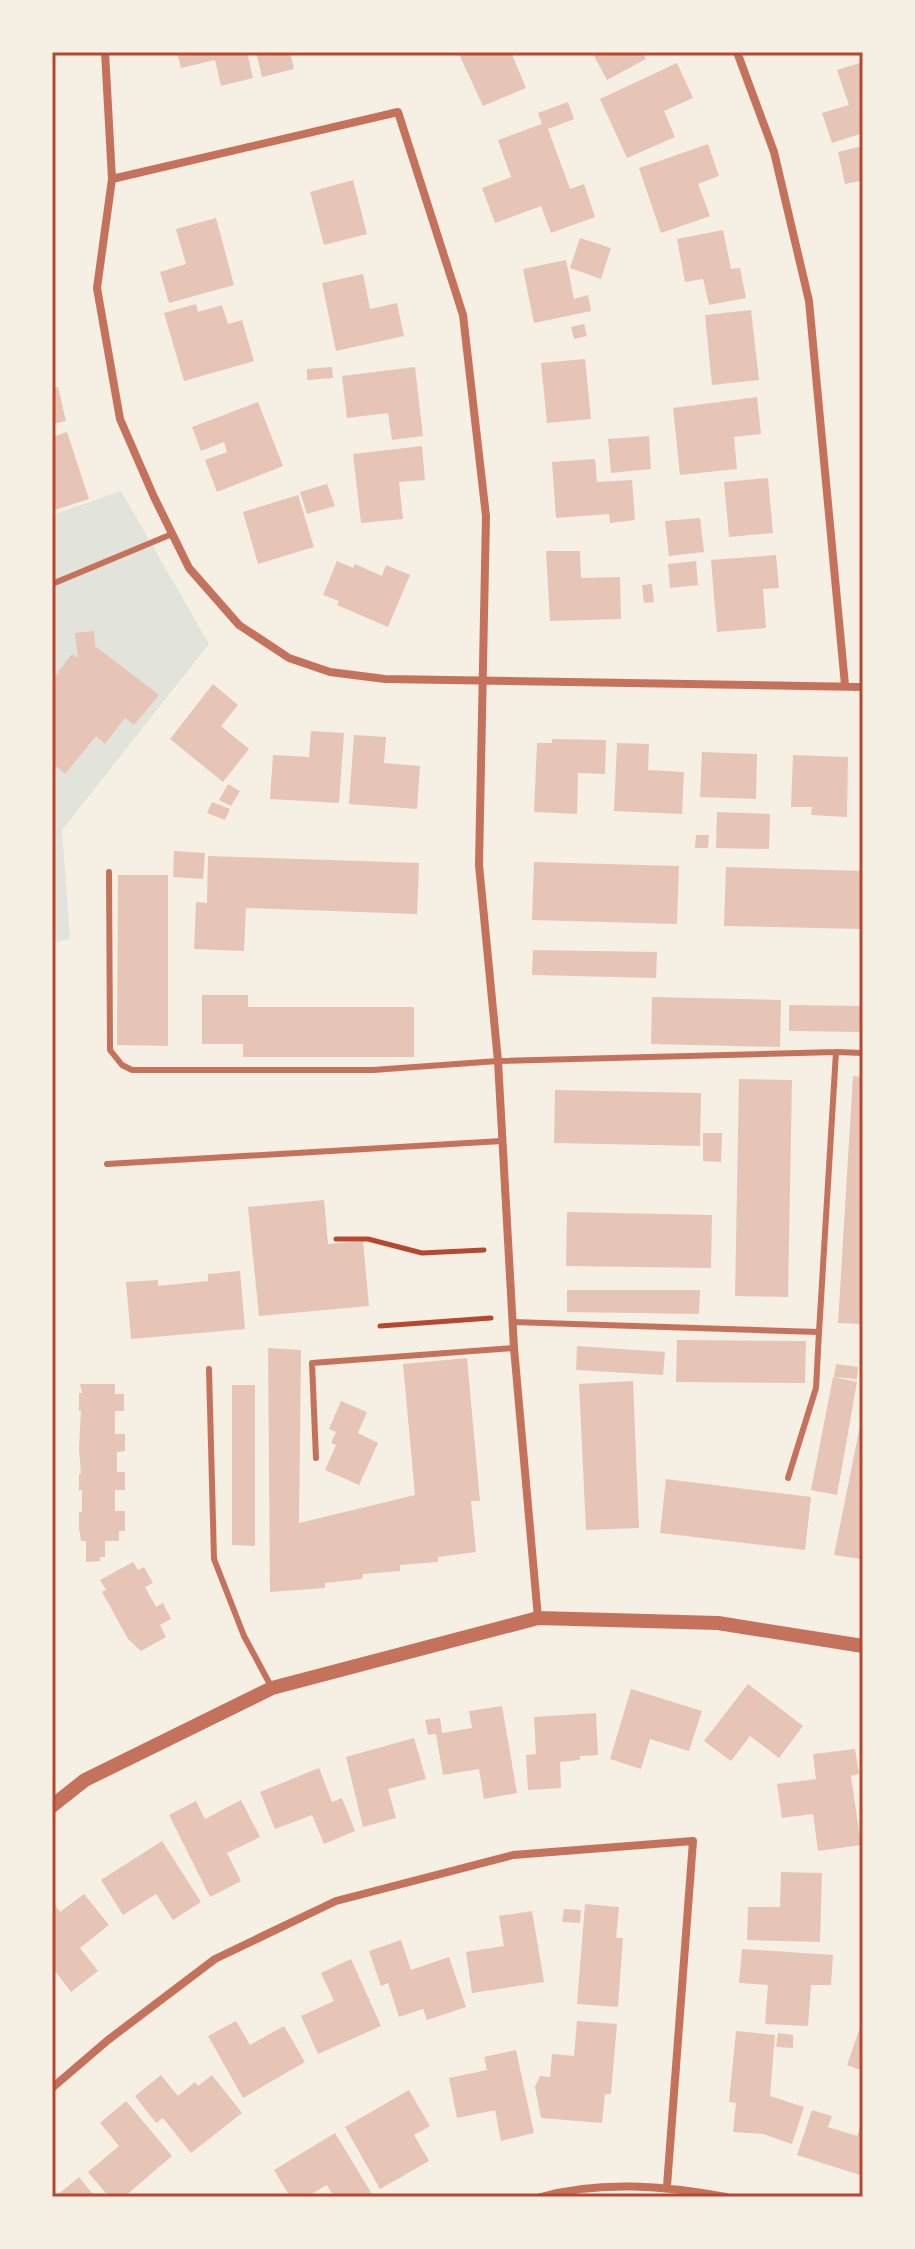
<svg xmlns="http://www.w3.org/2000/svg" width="915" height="2249" viewBox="0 0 915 2249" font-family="Roboto,sans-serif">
	<rect width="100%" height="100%" fill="#f6efe4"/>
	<path fill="#e2e4dc" d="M121 491 209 644 62 830 70 939 52 943V515Z"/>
	<path fill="#e6c5b7" d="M177 52H247L253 78 221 86 215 60 181 68Z
		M256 52H290L294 69 262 77Z
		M458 52H511L526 88 483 106Z
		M592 52H643L646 59 607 80Z
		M863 62V133L832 143 822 113 849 105 837 70Z
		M677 63 693 98 664 111 675 137 627 158 600 99Z
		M568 102 574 119 548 129 570 189 584 184 595 217 551 233 541 206 495 223 482 188 511 177 498 140 542 124 538 113Z
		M708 144 719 176 698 184 710 216 661 233 639 168Z
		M863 146V189H862L860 181 845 184 838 152Z
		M353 180 367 234 324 245 310 192Z
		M216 218 234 285 169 303 160 272 186 264 176 229Z
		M723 230 731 269 740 268 746 298 709 305 703 279 685 282 677 239Z
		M580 238 611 248 601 279 570 268Z
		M566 260 574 299 588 295 591 311 534 323 523 269Z
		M363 274 370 309 397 303 404 336 336 351 322 283Z
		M196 304 198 312 222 305 228 324 242 320 254 361 184 381 164 313Z
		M751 310 759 380 712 385 705 315Z
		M584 324 587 336 574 339 571 327Z
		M585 359 591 419 547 423 541 363Z
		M332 367 333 378 307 380V369Z
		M415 367 423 436 392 440 388 413 347 418 342 376Z
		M58 387 66 421 52 424V388Z
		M757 397 761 434 734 437 737 469 680 475 673 408Z
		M258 402 283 466 217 492 205 460 227 452 224 442 201 451 192 427Z
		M67 432 89 499 52 511V437Z
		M649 436 651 469 611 473 608 439Z
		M422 446 425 480 399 482 403 519 361 523 353 454Z
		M595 459 597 482 632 480 635 520 610 523 609 514 556 518 552 462Z
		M768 478 773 533 729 537 724 482Z
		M327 484 335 506 307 514 300 492Z
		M298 495 314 547 258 564 243 512Z
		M700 518 704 552 669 556 665 521Z
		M546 551H580L581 578 620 577 621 619 550 621Z
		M776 555 779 588 763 589 766 628 717 632 711 560Z
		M337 561 353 568 355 564 382 576 386 565 410 575 388 627 337 605 339 601 323 595Z
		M696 561 698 585 670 588 668 564Z
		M652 584 654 602 644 603 642 585Z
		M94 631 95 646 159 695 134 725 125 718 105 744 96 736 65 774 52 763V680L72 654 78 658 75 633Z
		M213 684 238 705 221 726 249 749 223 782 170 739Z
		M311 731 344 733 339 803 270 799 273 755 309 757Z
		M354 735 386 737 384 763 420 766 417 809 349 804Z
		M552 739 606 740 605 774 578 773 577 814 534 812 537 743H552Z
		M617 743 649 744 648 770 684 772 682 814 614 811Z
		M702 752 757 754 756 799 700 797Z
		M793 755 848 757 847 817 811 815 812 807H791Z
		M228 784 240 791 231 806 219 800Z
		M212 802 230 809 225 820 207 813Z
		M717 812 770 814 769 849 716 848Z
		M696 835H709L708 848H695Z
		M174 851 205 853 203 879 173 877Z
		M208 856 419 863 417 914 246 908 244 951 194 949 196 902 207 903Z
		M534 862 679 866 677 924 532 920Z
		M726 867 863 871V929L724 926Z
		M118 875H168V1046L117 1045Z
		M533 950 657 952 656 978 532 975Z
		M202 995H248V1007H414V1057H243V1044H202Z
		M652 997 781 1000 780 1047 651 1044Z
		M789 1005 863 1006V1032L789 1031Z
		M853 1076 863 1077V1324L838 1323Z
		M739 1079 792 1080 788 1297 735 1296Z
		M555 1090 701 1093 700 1146 554 1143Z
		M703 1133H722L721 1162 703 1161Z
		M324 1200 328 1244 363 1241 369 1306 259 1316 248 1207Z
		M567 1212 712 1215 711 1268 566 1266Z
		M240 1271 245 1329 131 1339 126 1282 158 1280V1286L208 1281V1274Z
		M567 1290H700L699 1314 567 1312Z
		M677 1340 806 1341 805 1383 676 1382Z
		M577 1346 665 1352 663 1375 576 1370Z
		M268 1348 301 1350 299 1523 415 1495 403 1364 467 1358 480 1501H471L476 1552 438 1557V1562L400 1565V1571L363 1574 362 1579 325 1583V1588L270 1592Z
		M836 1364 858 1367 857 1379 834 1377Z
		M833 1377 857 1382 837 1495 811 1490Z
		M633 1381 639 1528 586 1530 579 1384Z
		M80 1384H115V1394H124V1411H115V1434H125V1451L117 1452V1472H125V1490H115V1511H125V1531H119V1541H105V1557H100V1561L86 1562V1541H81L79 1528V1512H82V1490H79V1474H81L79 1449 81 1410 79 1411V1393H82Z
		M232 1385H255V1546L232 1545Z
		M341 1401 367 1412 358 1433 378 1443 359 1485 325 1470 336 1445 331 1443 336 1432 329 1429Z
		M862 1416 863 1551 861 1559 834 1555Z
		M666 1479 811 1497 805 1550 660 1533Z
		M133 1562 138 1570 144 1567 153 1583 145 1587 156 1607 163 1603 171 1619 160 1625 166 1637 141 1651 128 1639 102 1592 106 1590 100 1580Z
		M748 1684 803 1726 779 1758 750 1736 731 1761 704 1741Z
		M631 1689 702 1711 689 1751 650 1739 641 1769 610 1759Z
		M502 1706 517 1793 484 1799 479 1769 443 1775 436 1734 428 1735 425 1720 440 1718 442 1733 472 1728 469 1711Z
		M596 1713 598 1755 580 1756V1760L560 1762 561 1788 528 1790 526 1755 536 1754 534 1717Z
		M414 1738 426 1779 388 1789 396 1818 363 1827 346 1757Z
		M855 1749 859 1774 851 1776 861 1845 818 1851 813 1814 782 1818 777 1784 816 1779 813 1754Z
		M319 1768 332 1802 342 1798 355 1831 324 1844 312 1815 275 1829 260 1792Z
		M241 1800 260 1837 227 1853 241 1881 210 1897 169 1815 196 1801 205 1819Z
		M162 1841 201 1902 173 1920 156 1894 123 1915 101 1880Z
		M781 1872 822 1873 820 1942 747 1940 748 1907H780Z
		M84 1894 109 1925 80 1948 98 1971 71 1992 52 1967V1901L60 1912Z
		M585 1904 619 1907 616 1938H623L618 2007 577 2004Z
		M564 1909 581 1910 580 1923 562 1922Z
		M532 1911 544 1982 472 1993 466 1952 504 1946 499 1916Z
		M401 1940 411 1970 449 1957 466 2007 427 2020 423 2009 399 2017 388 1983 381 1986 369 1951Z
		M742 1949 833 1955 831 1985H811L808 2026 765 2024 768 1985 739 1983Z
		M351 1959 381 2026 318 2054 301 2016 334 2001 321 1973Z
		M863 2019V2071L847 2065Z
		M236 2021 250 2045 284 2026 305 2062 243 2098 208 2036Z
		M577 2021 617 2024 611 2094H605L602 2123 541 2118 535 2087 540 2076 550 2077 552 2054 574 2056Z
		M736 2031 775 2035 770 2096 804 2107 792 2144 763 2134 733 2132 736 2103 729 2102Z
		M778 2033 793 2035V2048L776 2047Z
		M516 2050 534 2133 501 2141 495 2110 457 2118 449 2078 487 2070 484 2057Z
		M161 2075 178 2096 195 2082 198 2086 212 2075 242 2113 191 2153 163 2118 156 2123 135 2096Z
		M409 2090 430 2126 414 2135 429 2161 380 2189 345 2127Z
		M126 2101 172 2156 124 2197H109L88 2172 119 2146 100 2123Z
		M812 2110 832 2116 828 2127 857 2136 863 2118V2176L797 2155Z
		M335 2133 372 2194 366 2197H334L327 2185 306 2197H290L274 2170Z
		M79 2177 95 2197H55Z"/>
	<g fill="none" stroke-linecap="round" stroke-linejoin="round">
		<path stroke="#b5482f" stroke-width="5" d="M336 1239H368L422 1253 484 1250
			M380 1326 491 1318"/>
		<path stroke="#c5725c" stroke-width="6" d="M52 584 172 534
			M109 872 110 1050 122 1065 132 1070H373L498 1061 836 1052 819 1332
			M836 1052 863 1053
			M107 1164 502 1141
			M513 1322 819 1332 816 1388 788 1478
			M209 1369 214 1559 244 1636 272 1688
			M316 1458 312 1363 514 1348"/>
		<path stroke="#c5725c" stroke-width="8" d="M105 52 112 179 97 288 120 419 154 497 189 568 239 625 289 658 330 672 385 679 863 687
			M737 52 774 152 809 301 845 685
			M112 179 398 112 463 315 486 516 479 865 498 1061 514 1348 538 1618
			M52 2088 108 2040 215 1959 336 1901 513 1855 693 1841 667 2186
			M541 2197C601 2180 666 2186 726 2197"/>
		<path stroke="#c5725c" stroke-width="14" d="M52 1806 85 1780 272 1688 538 1618 718 1623 863 1646"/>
	</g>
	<rect width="915" height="2249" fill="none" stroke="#f6efe4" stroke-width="108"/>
	<rect x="54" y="54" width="807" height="2141" fill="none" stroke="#b5482f" stroke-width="3"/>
</svg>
